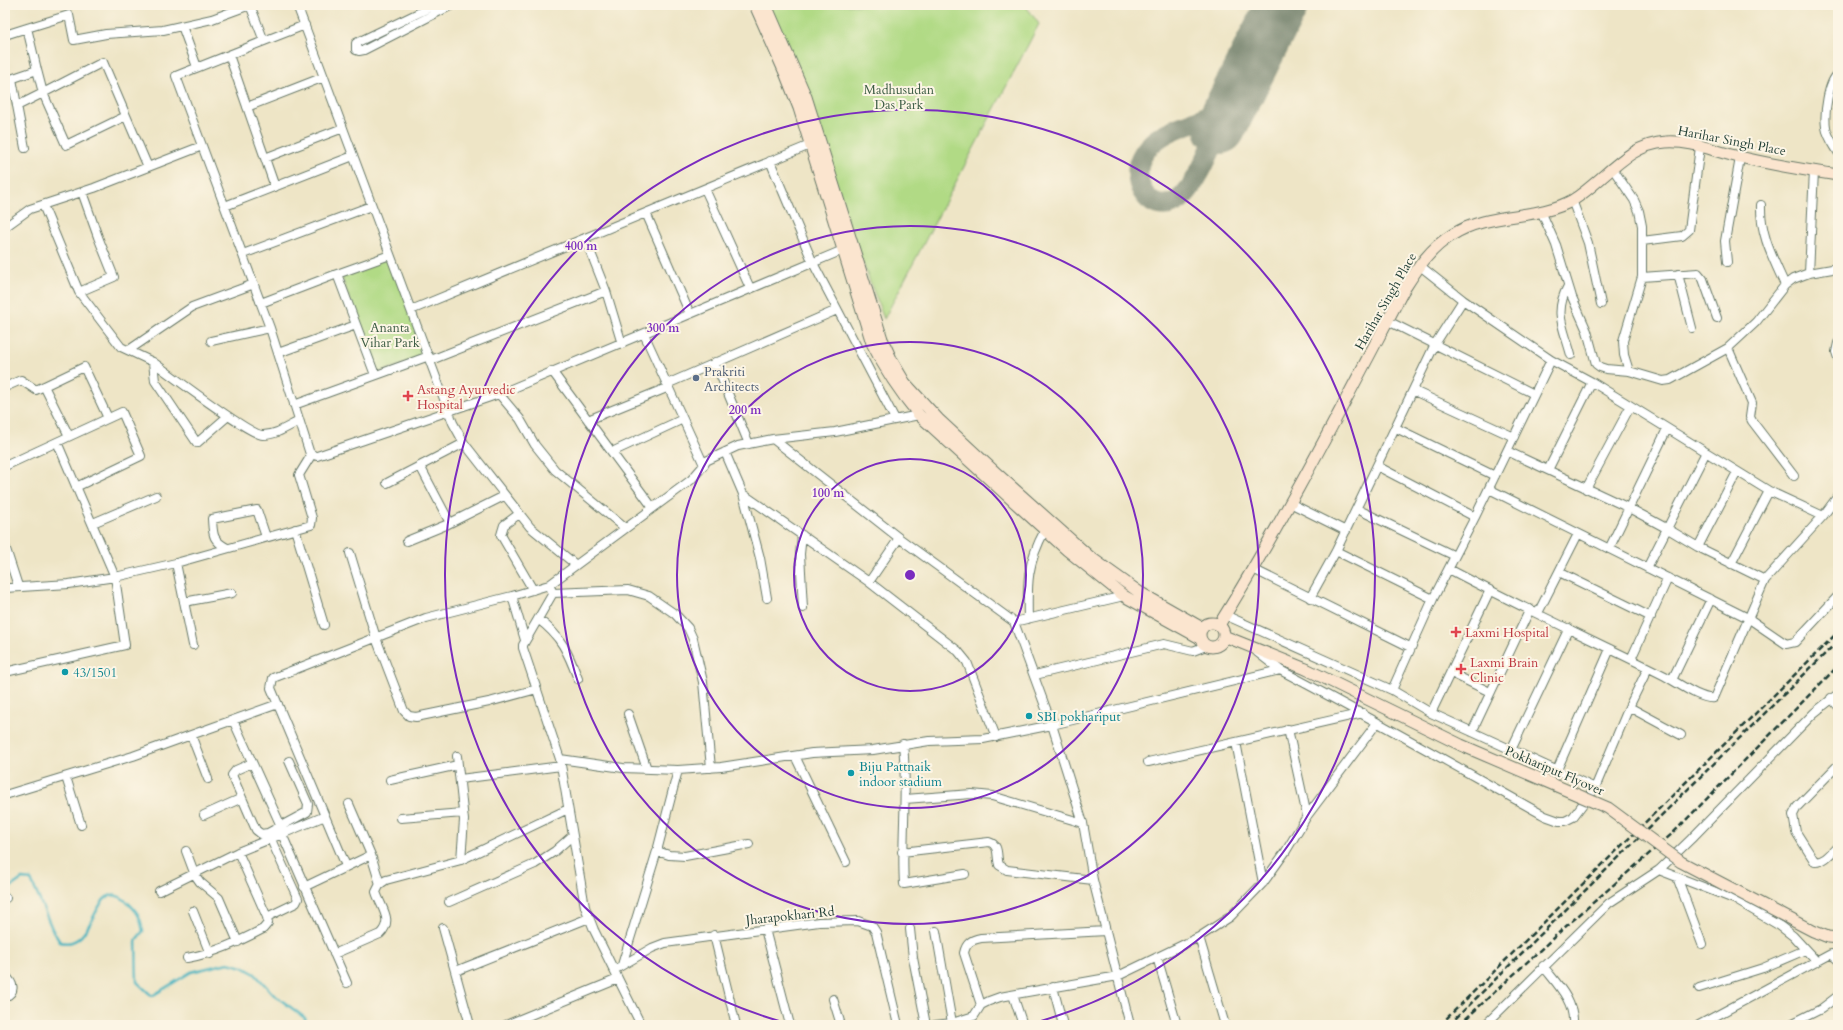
<svg xmlns="http://www.w3.org/2000/svg" width="1843" height="1030" viewBox="0 0 1843 1030" font-family="Cardo,serif">
	<rect width="100%" height="100%" fill="#fcf5e5"/>
	<filter id="ink" filterUnits="userSpaceOnUse"><feTurbulence type="fractalNoise" baseFrequency=".025" numOctaves="2"/><feDisplacementMap in="SourceGraphic" scale="8" xChannelSelector="R" yChannelSelector="G"/><feConvolveMatrix kernelMatrix="1 2 1 2 8 2 1 2 1" color-interpolation-filters="sRGB"/></filter>
	<filter id="wash" filterUnits="userSpaceOnUse"><feTurbulence type="fractalNoise" baseFrequency=".012" numOctaves="4" result="noise"/><feDisplacementMap in="SourceGraphic" scale="16" xChannelSelector="R" yChannelSelector="G"/><feGaussianBlur stdDeviation="0.9" result="paint"/><feColorMatrix in="noise" values="0 0 0 0 0 0 0 0 0 0 0 0 0 0 0 0 0 1.4 0 .05"/><feComposite in="paint" operator="in"/></filter>
	<g filter="url(#wash)">
		<rect width="100%" height="100%" fill="#eee5c6"/>
		<path fill="#b1da85" stroke="#688c5c" d="M766 5H1025L1039 24 884 319Z
			M390 257 428 355 375 374 341 275Z"/>
		<g fill="none" stroke-linecap="round" stroke-linejoin="round">
			<path stroke="#46b4c0" stroke-width="2.5" d="M5 891 22 879 31 880 53 931 60 942C98 952 92 872 127 902 138 912 140 916 143 931L136 940 137 982 152 996 191 972 228 963 243 967 255 974 273 994 305 1018 307 1025"/>
			<path stroke="#86917d" stroke-width="21" d="M1220 128C1211 148 1197 185 1180 199 1152 220 1129 183 1141 158 1157 125 1198 127 1222 107 1234 97 1242 80 1251 67"/>
			<path stroke="#86917d" stroke-width="52" d="M1220 128 1282 5"/>
		</g>
	</g>
	<g filter="url(#ink)">
		<g fill="none" stroke-linecap="round" stroke-linejoin="round">
			<defs>
				<path id="street" d="M297 5 453 423 464 443 530 527 576 565
					M435 5 356 43V50L359 51 364 50 452 5
					M182 26 197 67
					M27 28 69 15 74 40 106 34 163 30 212 19 250 5 264 41 305 25
					M5 35 27 28 37 70 5 81
					M264 41 176 76 270 328 310 454 317 456 499 394 843 250
					M229 55 275 187
					M37 70 43 93 103 62 148 167
					M1838 74C1828 82 1824 114 1826 127 1827 136 1834 145 1838 152
					M12 79 25 148
					M17 106 43 93 66 145 126 116
					M247 107 324 77
					M265 158 343 128
					M770 161 813 263 895 419
					M1613 169 1634 200 1639 211 1642 226V277L1623 341 1624 355 1629 371
					M705 189 750 288
					M1572 200 1588 243 1601 304
					M43 205 79 292 121 347 153 362 155 381 197 443 228 416
					M1761 205C1760 235 1773 258 1785 285
					M225 206 353 156
					M1541 211 1556 245 1572 297 1587 331 1596 364 1600 367 1606 369 1629 371 1663 381 1670 380 1728 348 1756 322 1785 285 1793 279 1809 273 1838 268
					M646 213 690 314
					M5 227 30 209 94 188 202 146
					M585 238 606 291 622 344
					M1642 241 1682 236 1689 230 1700 147
					M243 254 371 206
					M1727 262 1725 241 1740 158
					M1419 265 1463 300 1551 360 1592 382 1769 491 1823 516
					M1809 273 1814 171
					M1678 274 1692 328
					M1642 277 1698 273 1703 279 1717 318
					M1568 286C1553 313 1564 328 1571 355
					M79 292 114 277 98 237 82 192
					M261 303 337 274
					M411 310 810 145
					M1388 321 1534 394
					M644 334 704 465
					M211 341 270 328
					M1838 343 1836 352 1838 358
					M1728 348 1752 403 1750 417 1752 421 1794 476
					M129 350 192 307 254 284
					M278 353 356 325
					M431 360 606 291
					M153 362C168 373 251 436 263 435 276 435 287 427 299 421
					M715 362 749 444
					M552 371 653 508
					M375 375 337 274 390 255
					M667 384 837 310
					M44 386 69 436
					M5 387 21 380 36 390 84 367 108 418
					M1414 391 1514 437
					M499 394 520 419 535 445 555 470 625 528
					M294 405 429 356
					M588 420 669 387
					M1396 428 1495 476
					M773 439 899 538 1014 622 1124 596
					M1507 451 1629 508 1668 529 1698 547 1765 580
					M612 452 683 419
					M725 452 743 494 760 558 767 598
					M5 466 122 412 141 456 76 487
					M420 466 450 523
					M1377 466 1475 517
					M1548 470 1592 382
					M387 483 464 443
					M1489 489 1748 618 1786 644 1795 642 1838 596
					M1586 489 1630 407
					M743 494 869 582 958 651 967 662 996 737
					M1290 503 1346 531
					M1357 509 1455 556
					M519 514 504 525 501 535 533 590
					M93 523 156 496
					M295 529 324 625
					M802 535 800 554 803 608
					M407 541 446 525 504 496
					M5 546 18 586
					M1698 547 1737 472
					M227 548C212 540 213 534 212 519L257 510 266 537
					M1609 549 1667 429
					M1336 551 1433 599
					M350 553 376 638 404 711 409 716 416 717 489 702 537 689
					M176 563 193 645
					M1731 564 1769 491
					M1647 568 1706 452
					M1253 569 1410 647
					M1449 569C1520 607 1593 640 1665 676 1678 683 1701 700 1714 698L1765 580 1823 516 1838 496
					M1559 572 1651 617
					M869 582 899 538
					M5 588 69 584 115 577 176 563 311 525 312 518 299 475 312 454
					M553 593 628 590 649 596 675 614 688 628 693 639 703 682 711 768
					M512 596 525 640
					M1310 598 1336 551 1435 344 1463 300
					M184 602 232 593
					M1538 613 1578 534
					M1225 615 1392 690 1431 713 1595 788
					M538 619C561 636 568 652 578 679
					M1028 619C1027 583 1027 563 1045 530
					M1014 622 1052 725 1280 670 1257 652
					M1631 659 1668 578
					M1280 670C1370 717 1457 767 1545 816L1559 821H1565L1573 817 1595 788 1629 707 1648 668
					M5 672 125 645 115 577 57 442
					M1451 673 1490 692
					M1035 675 1164 644 1193 651 1206 646
					M1672 680 1711 599
					M1392 690 1433 599 1475 517 1551 360
					M1831 698 1838 706
					M1629 707 1681 735
					M1431 713 1490 590
					M628 714 647 769
					M233 720 281 826
					M1288 729 1307 816
					M1472 732 1530 609
					M1236 742 1263 883
					M903 744C908 791 901 838 904 884L965 874
					M1511 750 1569 628
					M457 756 464 820 461 860
					M795 756 846 862
					M560 759 623 768 678 770 721 767 812 753 873 750 929 741 983 739 1052 725 1083 823 1093 880 1130 1025
					M1148 762 1363 713
					M252 763 236 770 232 775 256 830 261 834 268 833 307 812 308 804 289 761
					M1838 765 1797 807 1793 815 1796 832 1815 862C1825 862 1831 853 1838 846
					M1557 770 1610 649
					M66 777 81 825
					M208 779 191 735 278 704
					M460 779 561 766
					M390 780 458 765
					M5 795 133 756 191 735
					M905 799 972 794 992 796 1083 823
					M349 804 371 855 380 884
					M204 815 242 798
					M325 816 282 834 347 983
					M401 818 463 813
					M186 851 195 875 200 882 219 898 238 942
					M657 851 669 855 685 856 749 844
					M902 852 989 842C1000 845 996 856 999 865L1007 870 1093 880
					M346 866 271 688 273 678 426 618 512 596 549 585
					M1659 870 1734 899 1780 926 1793 936 1817 962
					M1677 877 1702 944
					M304 887 371 855
					M159 891 238 852 282 834
					M5 898H6
					M449 902 535 864 555 851 572 836
					M193 911 210 954
					M267 917 296 903 298 899 268 833
					M443 928 470 1025
					M765 929 790 1025
					M910 929 913 958 926 1025
					M936 931 952 1023
					M714 935 736 1025
					M1199 937 1225 1025
					M334 954 380 934C394 920 381 908 376 892L380 884 386 880 461 860 568 809
					M1157 957 1177 1025
					M187 958C215 953 238 942 263 929L268 923 267 917 238 852
					M622 965 657 851 678 770
					M1543 966C1557 984 1575 1001 1573 1025
					M614 970 652 948 665 943 819 922 858 921 872 926 876 932 898 1025
					M456 971 589 918
					M5 975C13 983 17 991 5 997
					M1053 987 1063 1025
					M1699 988 1763 968 1805 950
					M1013 995 1023 1025
					M833 999 841 1025
					M981 1005 964 953C966 943 971 940 981 938L1106 931
					M506 1025 618 979
					M641 1025 594 930 585 907 560 759 523 648V645L553 593 549 585 691 480 704 465 706 461 738 446 773 439 835 432 919 415
					M935 1025 952 1023 974 1016 981 1005 989 1001 1000 997 1118 976 1199 937 1230 917 1263 883 1286 851 1307 816 1377 723
					M1485 1025 1609 903 1659 870 1691 839 1814 713 1838 694
					M1699 1025 1831 954 1838 960
					M1789 1025 1821 1009 1838 996"/>
				<path id="secondary" d="M755 5 786 75 799 108 872 343C885 370 900 392 919 415L1067 550 1124 596 1200 638
					M766 5 806 97 882 339 892 361 905 383 938 419 995 472 1090 557 1139 592 1202 628
					M1200 635a12 12 0 1 1 24 0a12 12 0 1 1-24 0Z
					M1219 625C1286 517 1344 403 1403 291 1417 269 1429 249 1452 235 1489 211 1536 221 1573 200 1604 181 1627 144 1666 142 1691 140 1716 152 1740 157 1772 165 1805 170 1838 175
					M1224 636 1306 669"/>
			</defs>
			<use href="#street" stroke="#677867" stroke-width="10"/>
			<use href="#secondary" stroke="#677867" stroke-width="13"/>
			<use href="#street" stroke="#fff" stroke-width="8"/>
			<use href="#secondary" stroke="#fbe5cf" stroke-width="11"/>
			<path stroke="#1f3d34" stroke-width="2.5" stroke-dasharray="6 3" stroke-linecap="butt" d="M1440 1025 1838 632
				M1449 1025 1838 641
				M1459 1025 1564 928 1673 833 1838 666"/>
			<defs>
				<path id="secondary-bridge" d="M1306 669 1461 745 1608 808 1681 862 1813 931 1828 937 1838 938"/>
			</defs>
			<use href="#secondary-bridge" stroke="#677867" stroke-width="13" stroke-linecap="butt"/>
			<use href="#secondary-bridge" stroke="#fbe5cf" stroke-width="11"/>
		</g>
	</g>
	<g fill="none" stroke="#7b2cbf" stroke-width="2">
		<circle cx="910" cy="575" r="116"/>
		<circle cx="910" cy="575" r="233"/>
		<circle cx="910" cy="575" r="349"/>
		<path d="M790 1024A465 465 0 1 1 1030 1024"/>
	</g>
	<circle fill="#5c6f8a" stroke="#fcf5e5" stroke-width="1.5" cx="696" cy="378" r="4"/>
	<g fill="#e0444e" stroke="#fcf5e5" stroke-width="1.5">
		<path d="M406 390h4v4h4v4h-4v4h-4v-4h-4v-4h4z"/>
		<path d="M1454 626h4v4h4v4h-4v4h-4v-4h-4v-4h4z"/>
		<path d="M1459 663h4v4h4v4h-4v4h-4v-4h-4v-4h4z"/>
	</g>
	<g fill="#0f9aa8" stroke="#fcf5e5" stroke-width="1.5">
		<circle cx="65" cy="672" r="4"/>
		<circle cx="1029" cy="716" r="4"/>
		<circle cx="851" cy="773" r="4"/>
	</g>
	<g text-anchor="middle" stroke-width="4" stroke-linejoin="round" paint-order="stroke">
		<g font-size="13" fill="#3c5c44" stroke="#fcf5e5">
			<text x="899" y="94">Madhusudan<tspan x="899" dy="15">Das Park</tspan></text>
			<text x="390" y="332">Ananta<tspan x="390" dy="15">Vihar Park</tspan></text>
		</g>
		<g font-size="13" fill="#1f3d34" stroke="#fcf5e5">
			<text transform="translate(1732 140) rotate(11)" y="5">Harihar Singh Place</text>
			<text transform="translate(1385 301) rotate(-60)" y="5">Harihar Singh Place</text>
			<text transform="translate(1555 770) rotate(23)" y="5">Pokhariput Flyover</text>
			<text transform="translate(790 915) rotate(-6)" y="5">Jharapokhari Rd</text>
		</g>
		<g font-size="13" fill="#4e5e75" stroke="#fcf5e5" text-anchor="start">
			<text x="704" y="376">Prakriti<tspan x="704" dy="15">Architects</tspan></text>
		</g>
		<g font-size="13" fill="#be3a42" stroke="#fcf5e5" text-anchor="start">
			<text x="417" y="394">Astang Ayurvedic<tspan x="417" dy="15">Hospital</tspan></text>
			<text x="1465" y="637">Laxmi Hospital</text>
			<text x="1470" y="667">Laxmi Brain<tspan x="1470" dy="15">Clinic</tspan></text>
		</g>
		<g font-size="13" fill="#0d838f" stroke="#fcf5e5" text-anchor="start">
			<text x="73" y="677">43/1501</text>
			<text x="1037" y="721">SBI pokhariput</text>
			<text x="859" y="771">Biju Pattnaik<tspan x="859" dy="15">indoor stadium</tspan></text>
		</g>
	</g>
	<circle cx="910" cy="575" r="6" fill="#7b2cbf" stroke="#fcf5e5" stroke-width="2"/>
	<g font-size="12" text-anchor="middle" font-weight="bold" fill="#7b2cbf" stroke="#fcf5e5" stroke-width="4" stroke-linejoin="round" paint-order="stroke">
		<text x="581" y="250">400 m</text>
		<text x="663" y="332">300 m</text>
		<text x="745" y="414">200 m</text>
		<text x="828" y="497">100 m</text>
	</g>
	<rect width="1843" height="1030" fill="none" stroke="#fcf5e5" stroke-width="20"/>
</svg>
